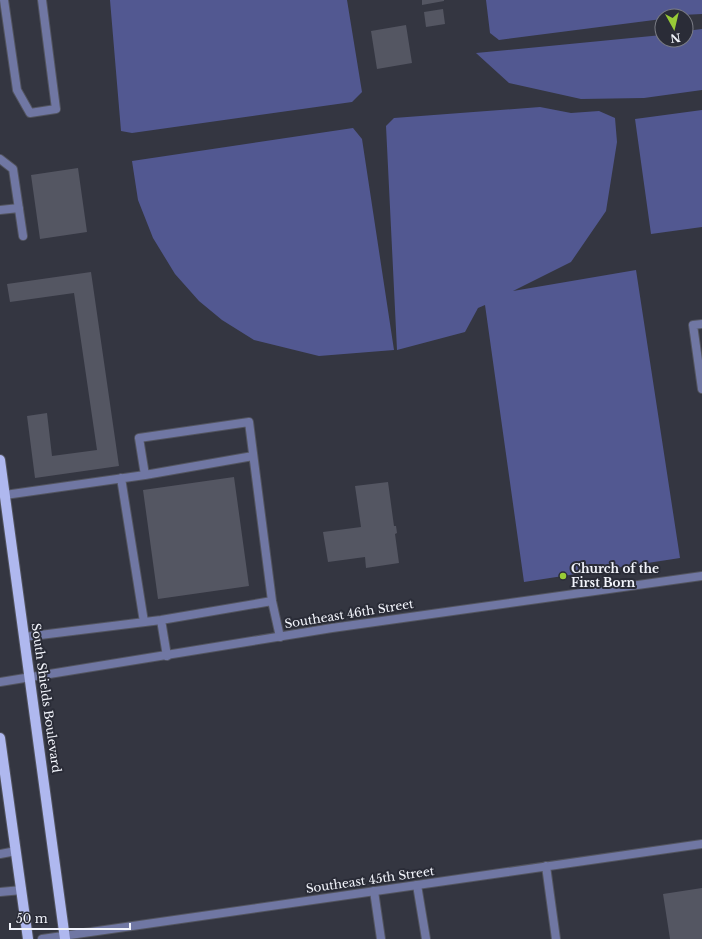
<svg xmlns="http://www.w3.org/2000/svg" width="702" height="939" viewBox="0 0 702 939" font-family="'Libre Baskerville',serif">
	<rect width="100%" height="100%" fill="#343641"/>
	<path fill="#525891" d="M110 0H347L362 92 352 102 132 133 121 131Z
		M486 0H702V14L662 16V19L499 40 490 33Z
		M702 29V90L644 98 581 99 509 83 476 53 662 35V40H686V31Z
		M540 107 571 113 599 111 615 118 617 142 606 211 571 262 513 291 636 270 680 558 524 582 485 305 478 308 465 332 397 350 386 126 394 118Z
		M702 110V227L651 234 635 119Z
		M353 128 362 139 394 350 319 356 254 340 222 320 199 301 175 274 153 238 138 200 132 161Z"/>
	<path fill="#545662" d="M422 0H444V1L422 5Z
		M443 9 445 24 426 27 424 12Z
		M406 25 412 63 377 69 371 31Z
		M78 168 87 232 40 239 31 175Z
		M91 272 119 466 35 478 27 416 47 413 52 456 97 450 74 293 10 302 7 284Z
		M234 477 249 586 158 599 143 490Z
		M388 482 394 526H396L397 533 395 534 399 563 366 568 365 557 328 562 323 532 361 527 355 486Z
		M702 888V939H670L663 894Z"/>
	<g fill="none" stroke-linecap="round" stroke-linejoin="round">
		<defs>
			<path id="service" d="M4 0 17 90 30 113 56 109 42 0
				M0 159 13 169 23 236
				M0 210 19 208
				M702 324 693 325 702 389
				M145 475 253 456
				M121 478 144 622
				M5 495 145 475 139 438 249 422 272 601 280 637
				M161 620 167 656
				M24 637 161 620 272 601
				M0 854 16 851
				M417 885 426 939
				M374 891 381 939
				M0 892 22 890"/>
			<path id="minor" d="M0 682 332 628 702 576
				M546 866 556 939
				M42 939 702 844"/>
			<path id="primary" d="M0 460 65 939
				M0 738 28 939"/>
		</defs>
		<use href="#service" stroke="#52545f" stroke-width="10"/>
		<use href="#minor" stroke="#52545f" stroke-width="10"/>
		<use href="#primary" stroke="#52545f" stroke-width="12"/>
		<use href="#service" stroke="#7077a3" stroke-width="8"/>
		<use href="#minor" stroke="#7077a3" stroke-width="8"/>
		<use href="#primary" stroke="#afb8ef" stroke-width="10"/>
	</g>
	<circle fill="#98cb37" stroke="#2a2c37" stroke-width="1.5" cx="563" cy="576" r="4"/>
	<g text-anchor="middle" stroke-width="4" stroke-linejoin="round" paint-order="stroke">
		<g font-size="12" font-weight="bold" fill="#f2f4fb" stroke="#2a2c37" text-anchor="start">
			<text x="571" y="573">Church of the<tspan x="571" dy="14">First Born</tspan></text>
		</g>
		<g font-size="12" fill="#f2f4fb" stroke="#2a2c37">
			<text transform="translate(349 614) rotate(-9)" y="4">Southeast 46th Street</text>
			<text transform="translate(46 698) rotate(82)" y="4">South Shields Boulevard</text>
			<text transform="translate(370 880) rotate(-8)" y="4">Southeast 45th Street</text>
		</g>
	</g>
	<g transform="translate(674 28) rotate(172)"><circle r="19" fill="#2a2c37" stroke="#7a7c85"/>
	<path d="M0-3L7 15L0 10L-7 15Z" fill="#98cb37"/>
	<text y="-6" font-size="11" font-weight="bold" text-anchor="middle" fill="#f2f4fb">N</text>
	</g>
	<path d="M10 923v6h120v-6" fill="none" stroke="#f2f4fb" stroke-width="2"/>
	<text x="16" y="923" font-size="12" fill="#f2f4fb" stroke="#2a2c37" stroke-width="3" paint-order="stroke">50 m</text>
</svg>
